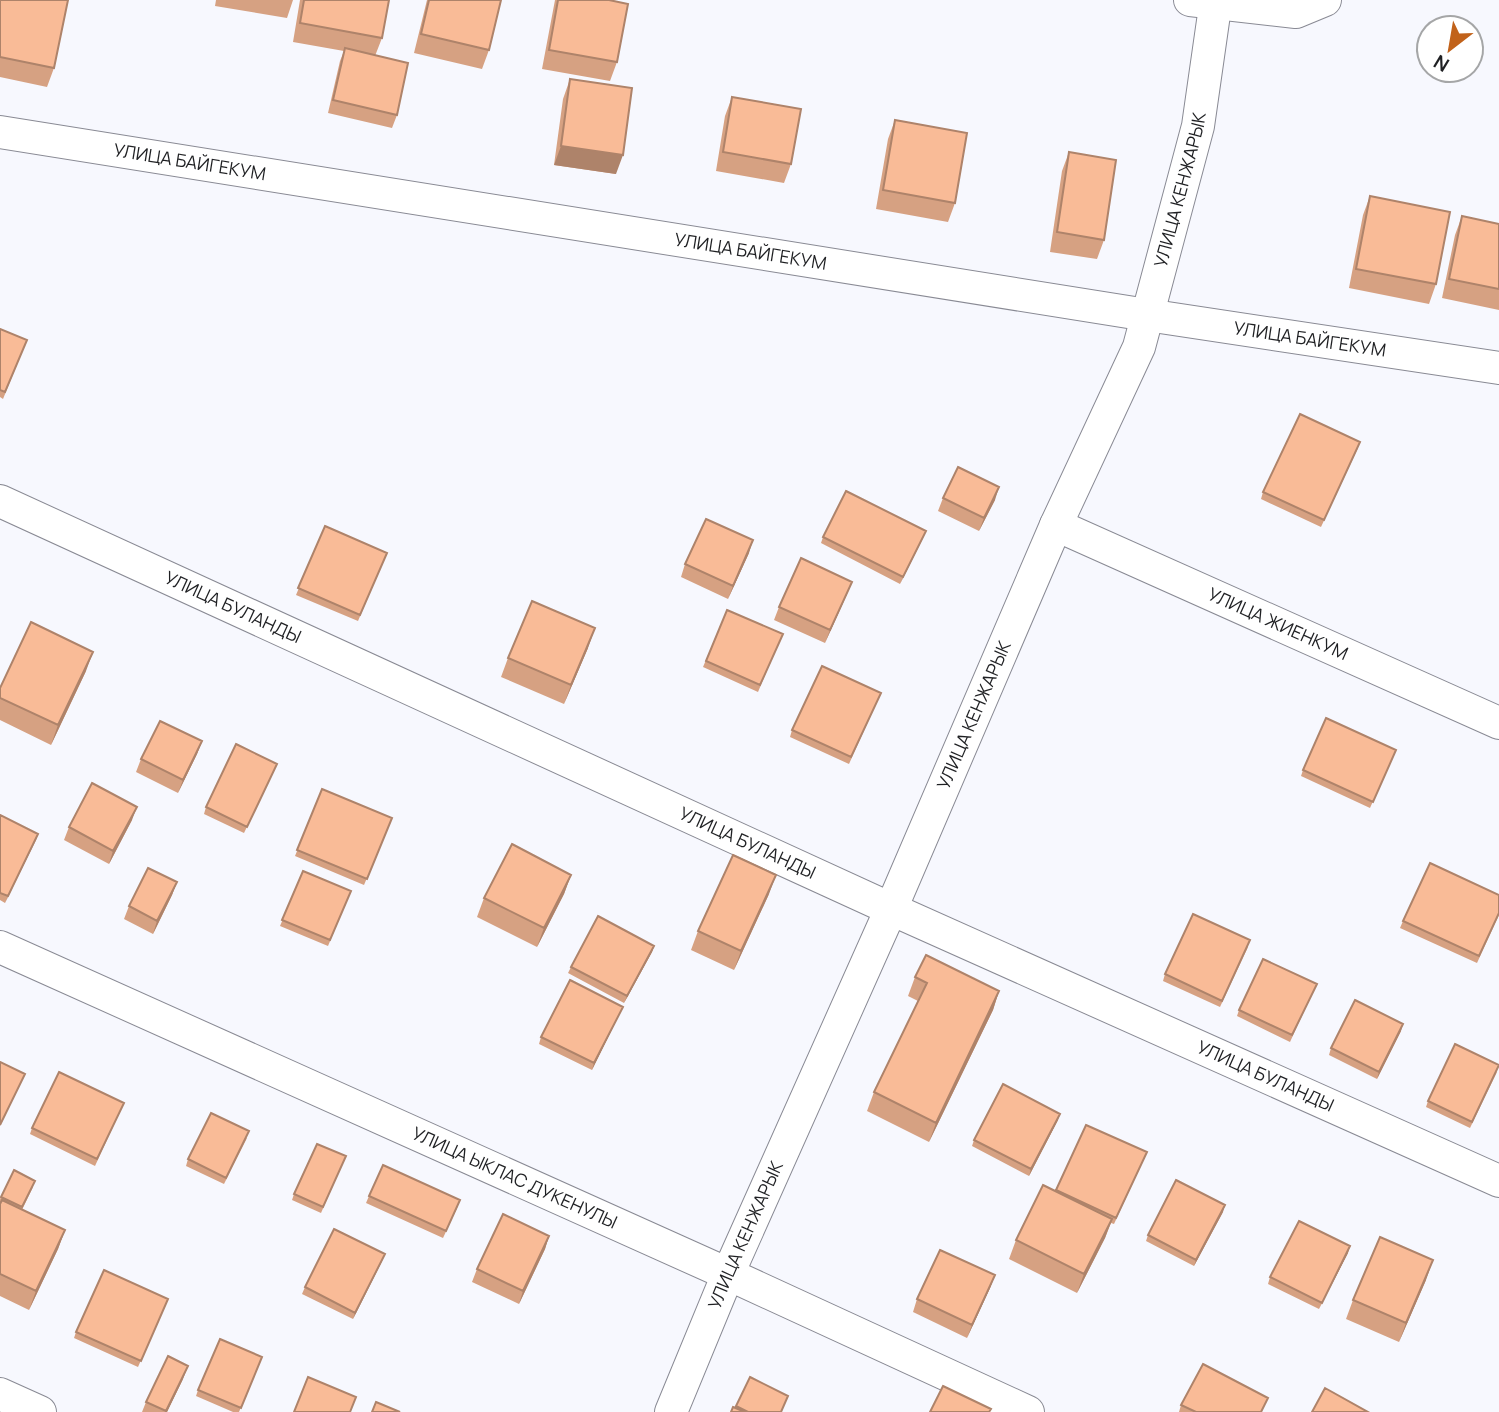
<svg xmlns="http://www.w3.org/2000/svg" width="1499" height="1412" viewBox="0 0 1499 1412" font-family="Manrope,sans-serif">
	<rect width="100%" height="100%" fill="#f7f8fe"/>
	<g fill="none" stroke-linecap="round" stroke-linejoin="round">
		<defs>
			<g id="minor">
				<path d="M1190 0 1296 12 1325 0"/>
				<path id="s1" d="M0 132 1147 315 1499 368"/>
				<path id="s2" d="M0 501 891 909 1499 1181"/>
				<path id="s3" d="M1056 525 1499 723"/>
				<path id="s4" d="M0 947 728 1274 1028 1412"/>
				<path d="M0 1394 40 1412"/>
				<path id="s5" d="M671 1412 728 1274 891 909 1056 525 1139 347 1198 126 1216 0"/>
			</g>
		</defs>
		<use href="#minor" stroke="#898a94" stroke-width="34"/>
		<use href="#minor" stroke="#fff" stroke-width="32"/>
	</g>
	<path fill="#d6a182" d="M0 0 54 68 47 87 0 77Z
		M216 0H293L287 18 215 6Z
		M300 0H389L382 38 375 56 397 115 392 128 328 113 340 61 344 51 293 42Z
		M427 0H501L489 50 482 69 414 53Z
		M555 0H609L617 62 610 81 542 69Z
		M570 79 616 174 554 165 563 99Z
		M732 97 791 164 784 183 716 171 725 116Z
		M895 120 955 203 948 222 876 209 888 139Z
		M1069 152 1104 240 1097 259 1050 252 1062 171Z
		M1370 196 1436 284 1429 304 1349 288 1363 215Z
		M1462 216 1499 224V310L1442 298 1455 235Z
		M0 329 27 340 3 399 0 397Z
		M1358 448 1321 527 1261 499 1263 492Z
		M943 498 995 500 979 531 938 511Z
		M325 526 387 553 358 621 296 595Z
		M926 531 900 584 821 543 823 537Z
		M749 553 728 599 681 577 685 564Z
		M847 594 825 643 774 620 779 607Z
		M727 610 780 640 758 692 703 667Z
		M588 648 564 704 501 677 508 658Z
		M86 671 51 745 0 720V688Z
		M881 693 849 764 790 737 792 730Z
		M202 741 197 754 178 793 136 772 141 759Z
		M1396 750 1370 808 1301 776 1303 770Z
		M277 764 244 833 204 814 206 807Z
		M322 789 392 818 364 885 295 856Z
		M0 815 38 834 5 903 0 900Z
		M132 820 109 864 64 840 69 827Z
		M303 871 351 891 328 946 280 926Z
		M571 875 564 894 537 947 477 917 484 898Z
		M177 882 172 895 153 934 124 919 129 906Z
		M769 894 734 970 691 950 698 931Z
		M1499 915 1477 963 1400 928 1403 921Z
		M654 946 652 952 624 1003 568 973 571 967Z
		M1248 947 1220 1007 1163 981 1165 974Z
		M915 977 999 991 993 1010 929 1142 867 1111 874 1092 918 1001 908 996Z
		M1314 990 1290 1042 1237 1016 1239 1010Z
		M620 1013 592 1070 539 1044 541 1037Z
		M1401 1031 1377 1079 1329 1055 1331 1048Z
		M1497 1072 1470 1128 1426 1107 1428 1101Z
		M124 1103 95 1166 30 1134 32 1128Z
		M1058 1120 1029 1176 972 1146 974 1140Z
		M1086 1125 1144 1159 1114 1224 1111 1223 1105 1238 1077 1293 1009 1259 1016 1240 1055 1191Z
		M247 1138 224 1184 186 1166 188 1159Z
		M343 1163 321 1213 292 1200 294 1194Z
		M14 1170 33 1187 22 1210 65 1230 58 1249 29 1310 0 1296V1199Z
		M369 1196 458 1206 443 1238 366 1203Z
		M1223 1212 1194 1266 1146 1241 1148 1235Z
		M549 1236 545 1249 519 1304 472 1282 477 1269Z
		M1348 1253 1319 1309 1268 1284 1270 1277Z
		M382 1261 353 1319 302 1294 305 1287Z
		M995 1275 990 1288 967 1338 913 1312 917 1299Z
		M1426 1280 1399 1342 1346 1319 1353 1300Z
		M168 1299 138 1367 74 1338 76 1332Z
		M262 1357 239 1412H233L196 1396 198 1390Z
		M183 1379 167 1412H142L146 1402Z
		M1181 1405 1263 1412H1179Z"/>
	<path fill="#ae836a" d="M561 146 623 155 616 174 554 165Z
		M999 487 995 500 979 531 984 518Z
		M926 531 923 538 900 584 903 577Z
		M753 540 749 553 728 599 733 586Z
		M852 582 847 594 825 643 830 630Z
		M595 628 588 648 564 704 571 685Z
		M93 652 86 671 51 745 58 725Z
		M202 741 197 754 178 793 183 780Z
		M137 807 132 820 109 864 113 851Z
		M38 834 36 840 5 903 8 896Z
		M571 875 564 894 537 947 544 928Z
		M776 875 769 894 734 970 741 951Z
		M177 882 172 895 153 934 157 921Z
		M654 946 652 952 624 1003 627 996Z
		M999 991 993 1010 929 1142 936 1123Z
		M623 1007 620 1013 592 1070 594 1063Z
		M1403 1024 1401 1031 1377 1079 1379 1072Z
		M1060 1114 1058 1120 1029 1176 1031 1169Z
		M1225 1205 1223 1212 1194 1266 1196 1260Z
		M1112 1219 1105 1238 1077 1293 1084 1274Z
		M65 1230 58 1249 29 1310 36 1291Z
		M549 1236 545 1249 519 1304 523 1291Z
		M1350 1246 1348 1253 1319 1309 1322 1303Z
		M385 1254 382 1261 353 1319 355 1313Z
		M1433 1260 1426 1280 1399 1342 1406 1323Z
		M995 1275 990 1288 967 1338 972 1325Z
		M188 1366 183 1379 167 1412H165Z"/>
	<path fill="#f9bb97" stroke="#ae836a" stroke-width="2" d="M0 0H68L54 68 0 57Z
		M304 0H389L382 38 300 23Z
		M429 0H501L489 50 421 34Z
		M558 0H609L628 4 617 62 549 50Z
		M345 48 408 63 397 115 333 100Z
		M570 79 632 88 623 155 561 146Z
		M732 97 801 109 791 164 723 152Z
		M895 120 967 133 955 203 883 190Z
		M1069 152 1116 160 1104 240 1057 232Z
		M1370 196 1450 212 1436 284 1356 269Z
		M1462 216 1499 224V289L1449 279Z
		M0 329 27 340 5 392 0 390Z
		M1300 414 1360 442 1324 520 1263 492Z
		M958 467 999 487 984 518 943 498Z
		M846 491 926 531 903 577 823 537Z
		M706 519 753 540 733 586 685 564Z
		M325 526 387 553 360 615 298 588Z
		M801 558 852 582 830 630 779 607Z
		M532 601 595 628 571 685 508 658Z
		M727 610 783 634 760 685 706 661Z
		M31 622 93 652 58 725 0 698V688Z
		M822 666 881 693 851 757 792 730Z
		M1326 718 1396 750 1373 802 1303 770Z
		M160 721 202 741 183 780 141 759Z
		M236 744 277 764 247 827 206 807Z
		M92 783 137 807 113 851 69 827Z
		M322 789 392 818 367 879 297 850Z
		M0 815 38 834 8 896 0 893Z
		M512 844 571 875 544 928 484 898Z
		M733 855 776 875 741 951 698 931Z
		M1430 863 1499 895V913L1479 956 1403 921Z
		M148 868 177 882 157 921 129 906Z
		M303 871 351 891 330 940 282 920Z
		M1193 914 1250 940 1222 1001 1165 974Z
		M598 916 654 946 627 996 571 967Z
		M926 955 999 991 936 1123 874 1092 927 983 915 977Z
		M1263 959 1317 984 1292 1035 1239 1010Z
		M570 980 623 1007 594 1063 541 1037Z
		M1355 1000 1403 1024 1379 1072 1331 1048Z
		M1455 1044 1499 1065 1472 1122 1428 1101Z
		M0 1062 25 1074 0 1125Z
		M59 1072 124 1103 97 1159 32 1128Z
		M1003 1084 1060 1114 1031 1169 974 1140Z
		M211 1113 249 1131 226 1178 188 1159Z
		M1086 1125 1147 1152 1116 1218 1056 1190Z
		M317 1144 346 1156 323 1207 294 1194Z
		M383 1165 460 1200 446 1231 369 1196Z
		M14 1170 35 1181 22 1207 1 1197Z
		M1176 1180 1225 1205 1196 1260 1148 1235Z
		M1043 1185 1112 1219 1084 1274 1016 1240Z
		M2 1200 65 1230 36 1291 0 1274V1204Z
		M503 1214 549 1236 523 1291 477 1269Z
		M1299 1221 1350 1246 1322 1303 1270 1277Z
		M334 1229 385 1254 355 1313 305 1287Z
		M1380 1237 1433 1260 1406 1323 1353 1300Z
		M940 1250 995 1275 972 1325 917 1299Z
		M104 1270 168 1299 141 1361 76 1332Z
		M220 1339 262 1357 241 1408 198 1390Z
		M168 1356 188 1366 166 1411 146 1402Z
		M1203 1364 1268 1398 1261 1412H1196L1181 1405Z
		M308 1377 356 1397 350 1412H294Z
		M750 1377 788 1396 781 1412H748L736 1406Z
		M943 1386 991 1409 989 1412H930Z
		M1325 1388 1368 1412H1312Z
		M376 1402 400 1412H372Z
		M733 1407 745 1412H731Z"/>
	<g text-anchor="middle" stroke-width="5" stroke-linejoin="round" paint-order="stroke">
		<g font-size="18" fill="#1f2023" stroke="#fff">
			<text dy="6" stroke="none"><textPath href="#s1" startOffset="192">УЛИЦА БАЙГЕКУМ</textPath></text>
			<text dy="6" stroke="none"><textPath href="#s5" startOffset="1326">УЛИЦА КЕНЖАРЫК</textPath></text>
			<text dy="6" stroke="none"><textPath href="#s1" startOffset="760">УЛИЦА БАЙГЕКУМ</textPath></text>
			<text dy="6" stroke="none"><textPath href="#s1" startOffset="1326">УЛИЦА БАЙГЕКУМ</textPath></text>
			<text dy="6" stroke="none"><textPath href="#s2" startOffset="256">УЛИЦА БУЛАНДЫ</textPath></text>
			<text dy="6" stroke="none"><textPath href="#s3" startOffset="243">УЛИЦА ЖИЕНКУМ</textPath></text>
			<text dy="6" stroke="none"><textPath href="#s5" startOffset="760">УЛИЦА КЕНЖАРЫК</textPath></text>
			<text dy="6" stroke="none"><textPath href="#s2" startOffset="822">УЛИЦА БУЛАНДЫ</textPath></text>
			<text dy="6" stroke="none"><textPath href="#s2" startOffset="1390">УЛИЦА БУЛАНДЫ</textPath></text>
			<text dy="6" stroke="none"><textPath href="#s4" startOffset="564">УЛИЦА ЫКЛАС ДУКЕНУЛЫ</textPath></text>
			<text dy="6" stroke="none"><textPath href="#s5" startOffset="192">УЛИЦА КЕНЖАРЫК</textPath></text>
		</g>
	</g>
	<g transform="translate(1450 49) rotate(211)"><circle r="33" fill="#ffffff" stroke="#a5a6a7" stroke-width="2"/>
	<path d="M0-5L12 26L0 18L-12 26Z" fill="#c1621a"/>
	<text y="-10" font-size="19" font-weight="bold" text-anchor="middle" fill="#1f2023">N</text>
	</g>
</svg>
